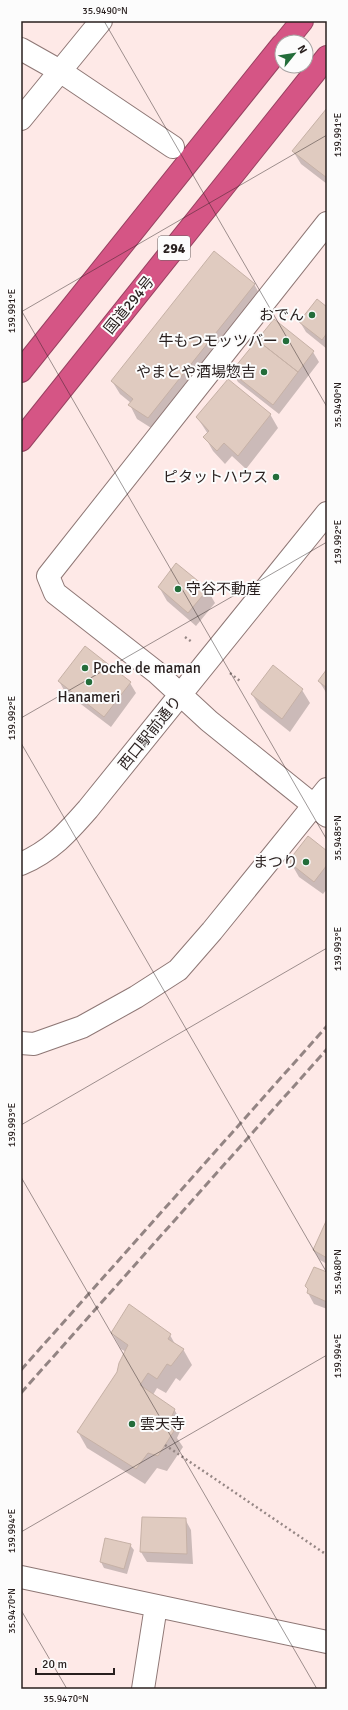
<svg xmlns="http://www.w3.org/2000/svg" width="348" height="1710" viewBox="0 0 348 1710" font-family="Signika,'Noto Sans JP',sans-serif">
	<rect width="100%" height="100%" fill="#fee9e7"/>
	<path fill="#0003" d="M327 109V184L301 164 293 151Z
		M254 284 262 298 156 431 137 419 130 405 131 403 120 394 112 381Z
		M327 309V349L306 332 300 322Z
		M274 320 313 352 319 362 279 414 238 382 232 372Z
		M270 414 278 428 246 469 232 456 225 464 213 451 205 437 208 434 197 417Z
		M159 587 207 589 215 603 196 626 167 601Z
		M327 671V694L319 681Z
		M59 681 130 683 136 693 111 727 65 692Z
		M302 690 310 703 290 732 260 708 252 694Z
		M327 853V889L323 894 299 877 291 863Z
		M327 1220V1264L320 1260 314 1250Z
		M327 1273V1309L314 1304 308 1293V1290L306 1286Z
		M112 1333 170 1335 175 1344 183 1349 192 1365 180 1381 176 1378 166 1393 157 1388 153 1395 174 1409 183 1425 177 1438 183 1447 167 1471 157 1468 145 1484 87 1448 78 1432 118 1373 126 1352 121 1349Z
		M185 1519 191 1530 193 1564 147 1562 141 1552Z
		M106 1539 130 1545 134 1550 127 1574 104 1568 101 1562Z"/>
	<path fill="#e0cbc0" stroke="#c6b1a6" d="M327 108V178L292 151Z
		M214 251 255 284 148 418 128 405 133 399 111 381Z
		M317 299 327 307V333L322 340 299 322Z
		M274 319 314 351 298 372 257 340Z
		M257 340 298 372 273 405 231 372Z
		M228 379 271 414 238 456 224 443 217 451 203 437 209 431 196 417Z
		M176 563 208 589 188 613 158 587Z
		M85 646 131 682 104 717 58 681Z
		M273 665 303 689 282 719 251 694Z
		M327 669V688L318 681Z
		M308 836 327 851V865L314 882 290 863V859Z
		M327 1219V1258L313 1250Z
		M314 1267 327 1272V1302L307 1293 308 1289 305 1286Z
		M129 1304 171 1334 168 1339 184 1349 171 1366 167 1364 157 1379 148 1373 140 1385 175 1409 168 1425 174 1431 158 1456 148 1453 136 1469 77 1432 117 1372 119 1363 128 1345 111 1333Z
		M142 1517 186 1518 187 1554 140 1552Z
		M105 1538 131 1544 124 1569 100 1562Z"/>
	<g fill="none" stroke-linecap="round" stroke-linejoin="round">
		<defs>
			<path id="minor" d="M21 49 60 71 173 147
				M21 119 101 21
				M327 223 48 576 55 593 156 672 209 721 327 816
				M21 864C51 851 67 833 88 809L327 513
				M21 1043 34 1044 82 1027 136 997 178 970 212 931 327 789
				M21 1577 327 1642
				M143 1689 156 1606"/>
			<path id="highway" d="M285 42 302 21
				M21 371 282 45
				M21 440 327 57"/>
		</defs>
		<use href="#minor" stroke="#8e7775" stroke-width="24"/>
		<use href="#highway" stroke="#984261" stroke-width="24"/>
		<path stroke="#968785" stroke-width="2.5" stroke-dasharray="2 3" stroke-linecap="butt" d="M185 637 192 642
			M230 673 240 681
			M165 1445 327 1555"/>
		<use href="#minor" stroke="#fff" stroke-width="22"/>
		<use href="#highway" stroke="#d55585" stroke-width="22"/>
		<path stroke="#938483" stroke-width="3" stroke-dasharray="8 4" stroke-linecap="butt" d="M21 1370 327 1026
			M21 1393 327 1049"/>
	</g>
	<path fill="none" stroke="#281f1e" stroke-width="1" stroke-opacity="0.45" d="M104 21 327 407M21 310 327 840M21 312 327 135M21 718 327 542M21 743 327 1273M21 1125 327 948M21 1177 317 1689M21 1532 327 1355M21 1610 67 1689"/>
	<g fill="#236d3a" stroke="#fcfcfc" stroke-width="1.5">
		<circle cx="312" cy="315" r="4"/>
		<circle cx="286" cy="341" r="4"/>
		<circle cx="264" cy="372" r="4"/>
		<circle cx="276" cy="477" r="4"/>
		<circle cx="178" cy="589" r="4"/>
		<circle cx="85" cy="668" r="4"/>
		<circle cx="89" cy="682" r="4"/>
		<circle cx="306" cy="862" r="4"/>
		<circle cx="132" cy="1424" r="4"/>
	</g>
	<g text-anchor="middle" stroke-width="4" stroke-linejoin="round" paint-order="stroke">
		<rect fill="#fcfcfc" stroke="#686161" stroke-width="1" x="158" y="236" width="32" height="24" rx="3"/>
		<g font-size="14" font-weight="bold" fill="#281f1e">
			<text x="174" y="253">294</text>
		</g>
		<g font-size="15" fill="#281f1e" stroke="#fcfcfc">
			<text transform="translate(129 305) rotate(-51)" y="5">国道294号</text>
			<text transform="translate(150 733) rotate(-51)" y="5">西口駅前通り</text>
		</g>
		<g font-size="15" fill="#281f1e" stroke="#fcfcfc" text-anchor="end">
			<text x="304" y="320">おでん</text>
			<text x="278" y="346">牛もつモッツバー</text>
			<text x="256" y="377">やまとや酒場惣吉</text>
			<text x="268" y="482">ピタットハウス</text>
			<text x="186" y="594" text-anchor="start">守谷不動産</text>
			<text x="93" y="673" text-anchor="start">Poche de maman</text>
			<text x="89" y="702" text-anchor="middle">Hanameri</text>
			<text x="298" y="867">まつり</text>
			<text x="140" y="1429" text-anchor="start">雲天寺</text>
		</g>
	</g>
	<rect width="348" height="1710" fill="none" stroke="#fcfcfc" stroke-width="44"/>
	<g transform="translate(294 54) rotate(60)"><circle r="19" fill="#fcfcfc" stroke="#a7a4a3"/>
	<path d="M0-3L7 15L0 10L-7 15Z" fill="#236d3a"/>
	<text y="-6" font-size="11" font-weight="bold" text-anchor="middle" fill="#281f1e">N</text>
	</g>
	<path d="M36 1668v6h78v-6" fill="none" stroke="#281f1e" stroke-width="2"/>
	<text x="42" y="1668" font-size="12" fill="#281f1e" stroke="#fcfcfc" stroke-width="3" paint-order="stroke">20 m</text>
	<rect x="22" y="22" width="304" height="1666" fill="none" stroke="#281f1e" stroke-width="1.5"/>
	<g font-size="10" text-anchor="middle" fill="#281f1e">
		<text x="105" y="14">35.9490°N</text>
		<text transform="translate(337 135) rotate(-90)" y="4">139.991°E</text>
		<text transform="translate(11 311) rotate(-90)" y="4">139.991°E</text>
		<text transform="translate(337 405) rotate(-90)" y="4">35.9490°N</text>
		<text transform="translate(337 542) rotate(-90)" y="4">139.992°E</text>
		<text transform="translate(11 718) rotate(-90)" y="4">139.992°E</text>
		<text transform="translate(337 838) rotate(-90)" y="4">35.9485°N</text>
		<text transform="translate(337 949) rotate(-90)" y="4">139.993°E</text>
		<text transform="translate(11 1125) rotate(-90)" y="4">139.993°E</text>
		<text transform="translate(337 1272) rotate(-90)" y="4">35.9480°N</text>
		<text transform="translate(337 1356) rotate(-90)" y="4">139.994°E</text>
		<text transform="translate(11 1531) rotate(-90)" y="4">139.994°E</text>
		<text transform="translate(11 1611) rotate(-90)" y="4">35.9470°N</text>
		<text x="66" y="1702">35.9470°N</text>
	</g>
</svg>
